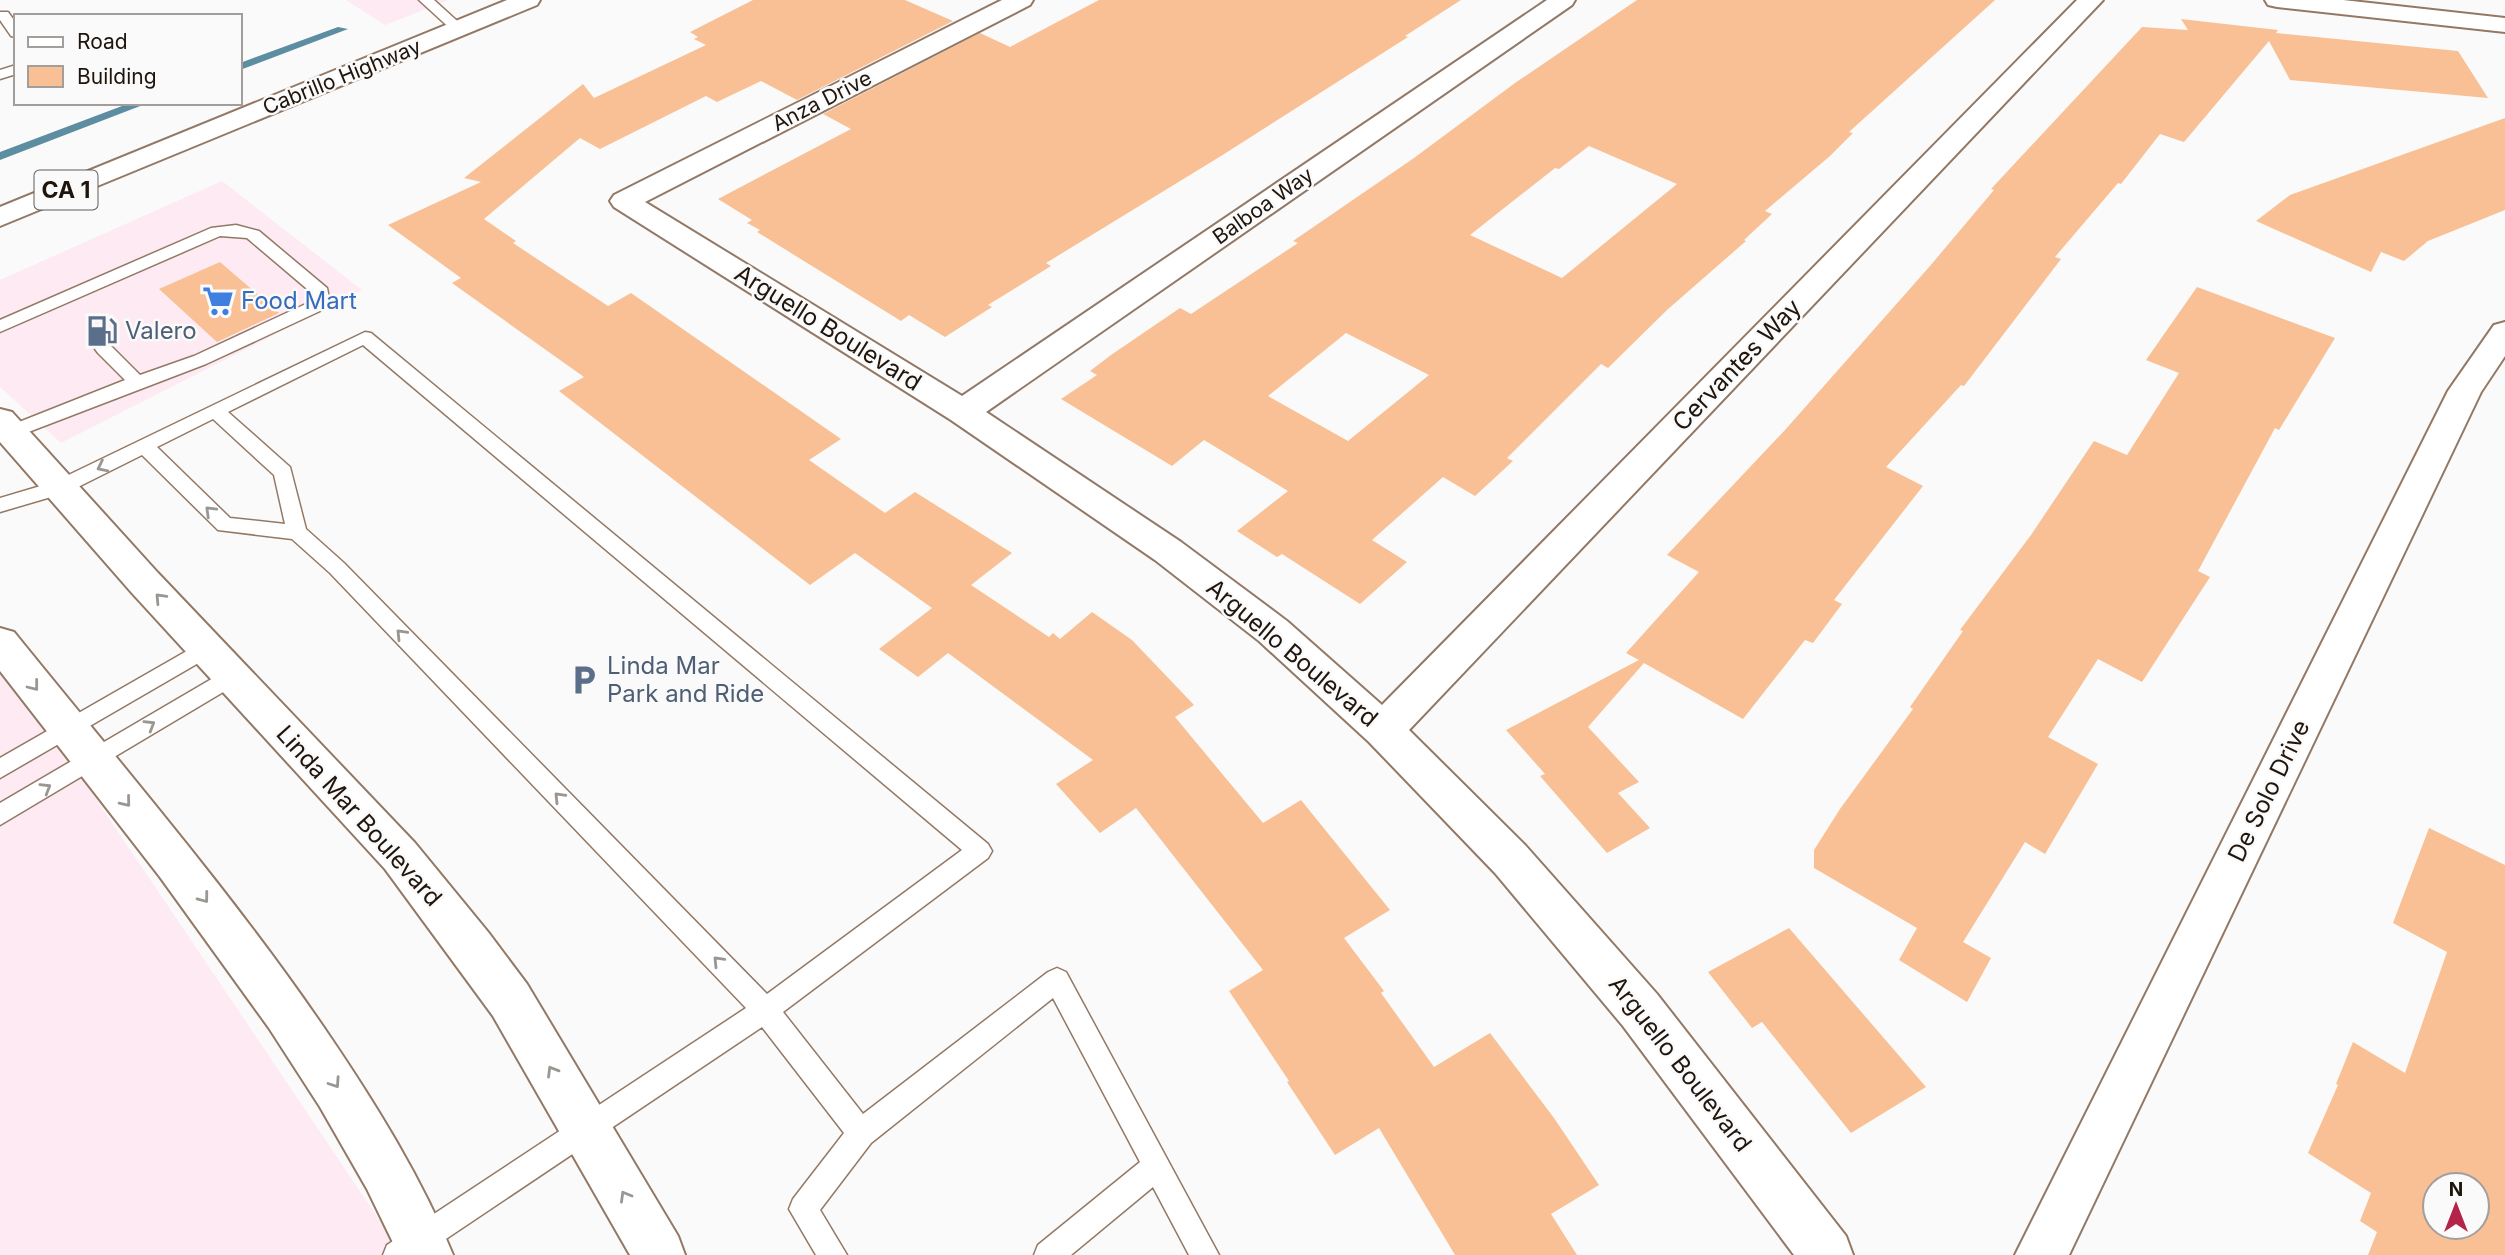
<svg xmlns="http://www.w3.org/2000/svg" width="2505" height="1255" viewBox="0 0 2505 1255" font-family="Inter,sans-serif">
	<rect width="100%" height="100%" fill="#fafafa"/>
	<path fill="#feeaf2" d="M346 0H449L385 25Z
		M222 181 362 290 61 443 0 387V280Z
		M0 672 67 756 386 1230 398 1255H0Z"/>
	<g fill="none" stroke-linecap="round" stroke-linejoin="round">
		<path fill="#5d8da1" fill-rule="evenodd" d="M338 27 348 29 240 70V63Z
			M130 103H148L0 160V152Z"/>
	</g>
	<path fill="#f8c094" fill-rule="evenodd" d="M753 0H905L953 21 797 100 761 81 717 102 706 96 600 149 580 138 484 219 516 241 513 243 608 306 631 293 841 439 809 460 885 513 915 492 1012 553 971 585 1049 637 1053 633 1060 639 1092 612 1132 640 1194 705 1175 717 1263 823 1301 800 1390 910 1344 938 1384 991 1381 993 1434 1067 1490 1033 1554 1118 1599 1185 1551 1214 1577 1255H1455L1379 1128 1335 1155 1287 1082 1289 1081 1229 991 1263 970 1136 808 1100 833 1056 784 1093 760 948 653 918 677 879 649 932 608 855 553 810 585 559 391 584 377 452 283 461 278 388 225 481 182 464 178 583 84 594 98 706 45 694 39 698 37 690 32Z
		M1099 0H1461L1405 36 1408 37 1221 156 1046 263 1051 266 988 305 992 307 945 337 909 315 901 321 757 232 760 230 747 223 752 220 718 199 851 129 823 114 980 33 1010 47Z
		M1637 0H1995L1849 132 1853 133 1830 156 1765 211 1772 214 1744 240 1746 241 1667 310 1608 368 1601 364 1507 458 1513 461 1475 496 1443 477 1372 540 1407 562 1360 604 1282 554 1277 557 1237 531 1288 491 1204 440 1172 466 1061 399 1097 375 1090 371 1111 355 1180 308 1191 314 1298 243 1293 241 1414 158 1515 83ZM1589 146 1677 184 1562 278 1470 235 1555 168 1559 169ZM1346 333 1429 375 1348 441 1268 396Z
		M2181 19 2278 30 2276 33 2458 51 2488 98 2290 80 2269 41 2184 142 2160 134 2121 184 2118 183 2055 257 2061 259 1964 386 1961 385 1886 467 1923 486 1834 600 1842 604 1813 643 1805 640 1743 719 1644 663 1588 727 1639 782 1618 793 1650 828 1607 853 1540 776 1545 774 1506 730 1639 660 1626 653 1699 572 1667 555 1785 430 1930 266 1994 190 1991 189 2142 27 2188 30Z
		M2505 118V210L2428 241 2404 261 2381 252 2371 272 2256 221 2290 195Z
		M220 262 279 313 217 342 159 289Z
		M2197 287 2335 338 2279 430 2275 428 2198 571 2210 577 2142 682 2098 659 2048 737 2098 764 2045 854 2025 842 1963 942 1991 958 1967 1002 1899 960 1917 928 1814 868V850L1840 809 1913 709 1910 707 1963 631 1960 630 2031 535 2094 441 2127 455 2179 373 2146 360Z
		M2429 828 2505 865V1255H2368L2377 1232 2360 1221 2371 1193 2308 1153 2338 1085 2336 1084 2353 1042 2405 1073 2447 952 2393 923ZM2435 1185H2477V1227H2435Z
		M1789 928 1926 1087 1851 1133 1762 1022 1752 1028 1708 972Z"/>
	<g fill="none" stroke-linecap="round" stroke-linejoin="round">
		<defs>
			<path id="lane" d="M419 0H434L466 29 464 32H454Z
				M0 12H8L16 23V37L11 36 0 20Z
				M16 65V74L0 79V70Z
				M236 225 259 231 327 288 329 298 320 311 206 364 18 436H4L2 432 4 428 125 380 98 353 95 349 98 345H110L140 375 194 356 308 303 313 294 247 238 220 236 0 332V320L211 228Z
				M365 332 371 333 988 844 992 851 988 858 783 1012 863 1114 1048 972 1057 968 1066 972 1219 1255H1189L1153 1187 1071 1255H1034L1038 1245 1140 1162 1053 998 871 1143 820 1210 847 1255H816L789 1209 793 1199 844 1133 762 1027 422 1255H383L387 1245 746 1008 330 573 292 539 218 530 142 455 68 492 0 512V498L54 482ZM363 345 962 850 767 994 344 563 306 529 290 467 228 412ZM213 419 274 475 285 524 230 518 157 447Z
				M206 640 214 642 217 648 214 654 0 778V758Z
				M232 667 240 670 243 676 240 682 0 825V803Z"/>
			<path id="street" d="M1002 0H1033L1030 5 645 202 962 396 1547 0H1575L1572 5 986 412 1181 542 1287 621 1382 705 2077 0H2103L1409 730 1525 845 1657 994 1846 1236 1853 1255H1794L1623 1026 1495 873 1369 742 1259 641 1155 560 951 420 614 207 610 201 614 195Z
				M2265 0H2343L2505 18V32L2277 7 2268 5Z"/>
			<path id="secondary" d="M2505 322V356L2481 392 2069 1255H2015L2448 391 2494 325Z
				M0 409 12 412 158 573 415 843 488 932 527 984 678 1236 685 1255H630L493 1016 385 869 132 593 0 442Z
				M0 628 14 632C122 766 235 896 331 1038 377 1106 422 1179 453 1255H399L367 1189 320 1107 269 1028 160 877 0 671Z"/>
			<path id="highway" d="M507 0H540L537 5 0 226V207Z"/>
		</defs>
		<use href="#lane" stroke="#937965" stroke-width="3"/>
		<use href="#street" stroke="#937965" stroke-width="4"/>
		<use href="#secondary" stroke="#937965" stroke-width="4"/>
		<use href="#highway" stroke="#937965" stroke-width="4"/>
		<use href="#lane" fill="#fff" fill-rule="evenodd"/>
		<use href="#street" fill="#fff" fill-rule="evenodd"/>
		<use href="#secondary" fill="#fff" fill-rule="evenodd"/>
		<use href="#highway" fill="#fff" fill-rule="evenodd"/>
	</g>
	<defs><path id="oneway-chevron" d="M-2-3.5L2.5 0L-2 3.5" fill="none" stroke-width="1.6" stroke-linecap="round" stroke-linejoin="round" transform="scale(1.75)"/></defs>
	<g stroke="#9a9692">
		<use href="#oneway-chevron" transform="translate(102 467) rotate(154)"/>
		<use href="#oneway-chevron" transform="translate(210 511) rotate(-136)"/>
		<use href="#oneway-chevron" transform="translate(160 598) rotate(-133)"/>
		<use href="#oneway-chevron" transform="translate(401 634) rotate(-134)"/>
		<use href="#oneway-chevron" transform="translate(34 686) rotate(52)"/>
		<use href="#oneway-chevron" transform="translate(150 725) rotate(-31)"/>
		<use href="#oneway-chevron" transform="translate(46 788) rotate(-31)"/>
		<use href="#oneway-chevron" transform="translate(559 797) rotate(-134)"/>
		<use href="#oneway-chevron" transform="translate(126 802) rotate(51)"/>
		<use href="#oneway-chevron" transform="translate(204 898) rotate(53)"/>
		<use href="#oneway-chevron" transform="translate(718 961) rotate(-134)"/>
		<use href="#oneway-chevron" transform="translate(552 1071) rotate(-121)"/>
		<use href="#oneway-chevron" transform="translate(335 1083) rotate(56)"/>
		<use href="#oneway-chevron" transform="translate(625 1196) rotate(-120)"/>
	</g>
	<defs>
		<symbol id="supermarket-bare" viewBox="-9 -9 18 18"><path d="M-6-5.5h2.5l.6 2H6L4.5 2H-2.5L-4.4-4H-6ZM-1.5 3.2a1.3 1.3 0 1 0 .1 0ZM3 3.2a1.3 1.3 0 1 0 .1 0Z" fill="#3f7fe0" stroke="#fafafa" stroke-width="2.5" paint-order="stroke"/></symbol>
		<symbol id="fuel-bare" viewBox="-9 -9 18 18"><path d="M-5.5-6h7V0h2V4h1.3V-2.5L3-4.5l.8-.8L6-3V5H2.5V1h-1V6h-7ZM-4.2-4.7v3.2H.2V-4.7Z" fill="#5c6f8a" stroke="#fafafa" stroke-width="2.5" paint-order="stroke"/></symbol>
		<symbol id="parking-bare" viewBox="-9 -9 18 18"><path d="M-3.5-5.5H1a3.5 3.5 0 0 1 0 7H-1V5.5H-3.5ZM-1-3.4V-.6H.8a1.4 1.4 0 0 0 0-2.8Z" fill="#5c6f8a" stroke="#fafafa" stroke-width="2.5" paint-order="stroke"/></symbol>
	</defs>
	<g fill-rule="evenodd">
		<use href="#supermarket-bare" x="196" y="279" width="44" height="44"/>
		<use href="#fuel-bare" x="80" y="309" width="44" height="44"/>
		<use href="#parking-bare" x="562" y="658" width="44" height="44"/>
	</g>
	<g text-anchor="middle" stroke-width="5" stroke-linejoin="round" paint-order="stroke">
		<g font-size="21" fill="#1f150d" stroke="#fafafa">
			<text transform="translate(342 77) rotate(-22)" y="7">Cabrillo Highway</text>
			<text transform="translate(822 101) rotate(-27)" y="7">Anza Drive</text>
			<text transform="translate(1263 206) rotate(-35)" y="7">Balboa Way</text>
		</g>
		<rect fill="#fafafa" stroke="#615a54" stroke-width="2" x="34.5" y="170.5" width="63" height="39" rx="5"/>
		<g font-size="23" font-weight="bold" fill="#1f150d">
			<text x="66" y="198">CA 1</text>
		</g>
		<g font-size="24" fill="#366cbe" stroke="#fafafa" text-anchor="start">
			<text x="241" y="309">Food Mart</text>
		</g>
		<g font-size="24" fill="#1f150d" stroke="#fafafa">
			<text transform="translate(828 328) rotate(32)" y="8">Arguello Boulevard</text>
			<text transform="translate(1737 365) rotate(-46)" y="8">Cervantes Way</text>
			<text transform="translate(1292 653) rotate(40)" y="8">Arguello Boulevard</text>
			<text transform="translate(2269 791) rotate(-64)" y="8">De Solo Drive</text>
			<text transform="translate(359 816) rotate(48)" y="8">Linda Mar Boulevard</text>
			<text transform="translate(1680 1064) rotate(52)" y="8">Arguello Boulevard</text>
		</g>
		<g font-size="24" fill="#4e5e75" stroke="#fafafa" text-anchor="start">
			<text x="125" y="339">Valero</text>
			<text x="607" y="674">Linda Mar<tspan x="607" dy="28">Park and Ride</tspan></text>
		</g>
	</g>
	<rect x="14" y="14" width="228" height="91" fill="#fafafa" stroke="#a29e9b" stroke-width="2"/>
	<rect x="28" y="37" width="35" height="10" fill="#ffffff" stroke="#a29e9b" stroke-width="2"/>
	<text x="77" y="49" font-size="21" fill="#1f150d">Road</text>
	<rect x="28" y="66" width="35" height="21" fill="#f8c094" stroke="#a29e9b" stroke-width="2"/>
	<text x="77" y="84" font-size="21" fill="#1f150d">Building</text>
	<g transform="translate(2456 1206)"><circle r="33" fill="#fafafa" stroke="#a29e9b" stroke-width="2"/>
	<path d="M0-5L12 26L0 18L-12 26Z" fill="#b42349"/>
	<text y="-10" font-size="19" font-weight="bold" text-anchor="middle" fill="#1f150d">N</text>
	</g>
</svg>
